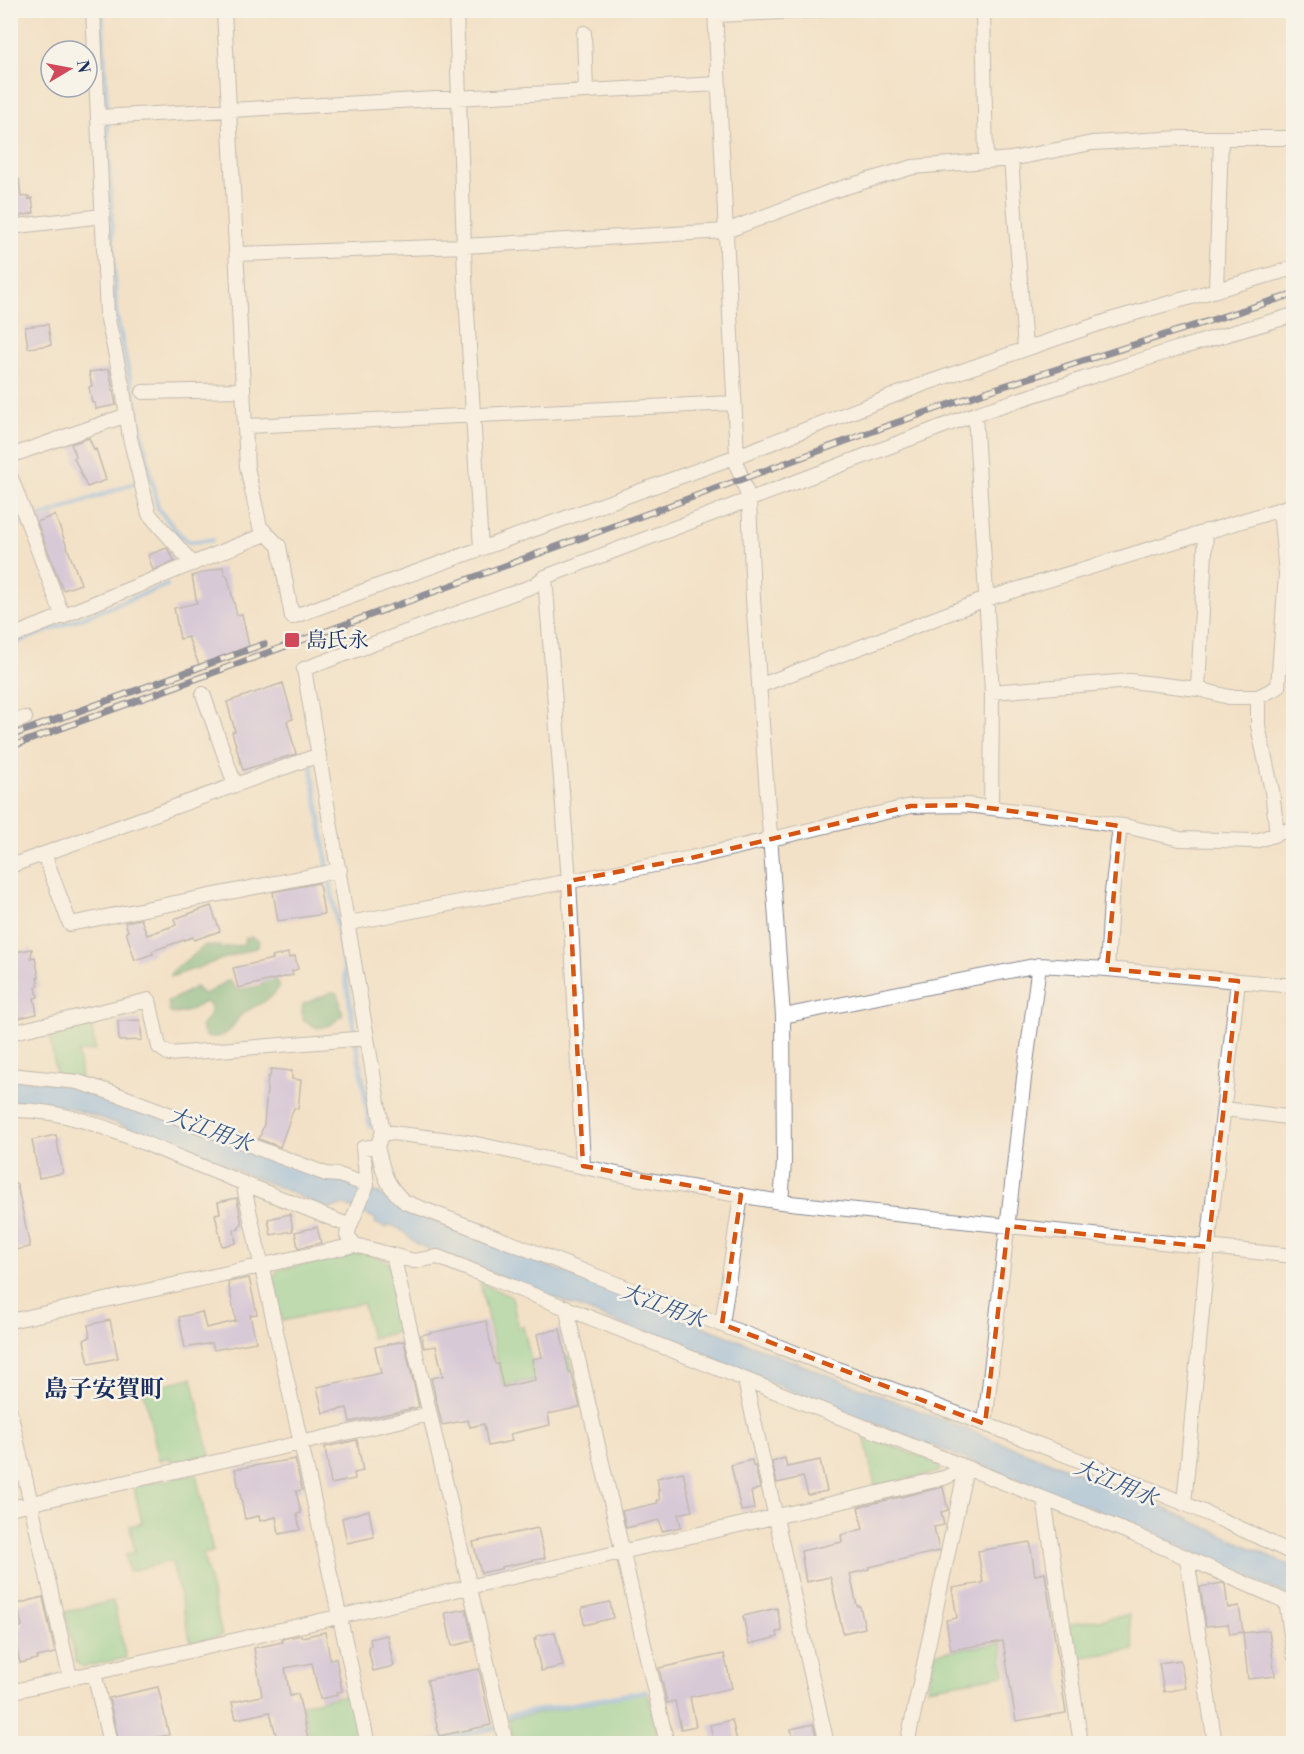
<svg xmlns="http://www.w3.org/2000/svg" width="1304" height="1754" viewBox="0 0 1304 1754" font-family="'Libre Bodoni','Noto Serif JP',serif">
	<rect width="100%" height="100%" fill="#f7f3e8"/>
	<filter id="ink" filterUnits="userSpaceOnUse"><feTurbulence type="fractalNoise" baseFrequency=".0167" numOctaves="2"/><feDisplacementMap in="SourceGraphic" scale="12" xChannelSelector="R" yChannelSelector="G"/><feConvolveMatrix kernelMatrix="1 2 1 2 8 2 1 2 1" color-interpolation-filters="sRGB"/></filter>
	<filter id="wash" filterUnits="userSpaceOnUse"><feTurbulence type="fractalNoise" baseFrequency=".008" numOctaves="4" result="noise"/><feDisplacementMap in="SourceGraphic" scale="24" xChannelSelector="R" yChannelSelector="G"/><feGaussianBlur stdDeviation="1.35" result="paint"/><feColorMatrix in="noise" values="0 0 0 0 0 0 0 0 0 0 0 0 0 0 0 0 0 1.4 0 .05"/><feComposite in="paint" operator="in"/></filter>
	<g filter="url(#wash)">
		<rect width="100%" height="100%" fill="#f3e1c7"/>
		<path fill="#81d192" stroke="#4e8078" stroke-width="1.5" d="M91 1019 95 1050 78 1053 81 1078 56 1074 49 1030Z
			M363 1252 389 1262 403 1331 371 1338 363 1303 282 1321 273 1278 278 1270Z
			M480 1283 512 1297 518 1327 523 1326 532 1364 570 1356 573 1371 503 1386Z
			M192 1378 210 1456 172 1464 170 1457 159 1460 143 1389Z
			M864 1435 940 1464V1472L875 1486Z
			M196 1474 213 1552 203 1554 222 1636 191 1643 172 1561 129 1571 125 1554 135 1552 130 1526 142 1523 134 1487Z
			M113 1601 126 1658 83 1667 76 1662 65 1612Z
			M1129 1615 1134 1650 1075 1658 1070 1624Z
			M1001 1643 1005 1675 927 1688 935 1653Z
			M648 1692 658 1738 635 1744 514 1743 508 1719Z
			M350 1694 362 1743H311L302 1704Z"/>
		<path fill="#68b37c" stroke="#42716d" stroke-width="1.5" d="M252 937 259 941 258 947 171 977V973C182 962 195 956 205 945L224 947 243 945 246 938Z
			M263 978 275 979 279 984C274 1003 252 1004 240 1016 234 1023 231 1033 221 1036 217 1038 210 1037 206 1037L201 1027 209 1016 211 1005 205 1002C194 1008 183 1016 170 1013L168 1002 196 987 203 994 211 991 229 980 237 990 259 986 262 984Z
			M332 992 338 994 343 1015 330 1025 318 1028C304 1021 299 1020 303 1004Z"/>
		<path fill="#7bb4eb" stroke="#4b72a4" stroke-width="1.5" d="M11 1078 71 1085 339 1178 369 1189 438 1223 1135 1495 1293 1567V1598L1137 1526 417 1244 400 1229 389 1224 387 1228 375 1223 376 1219 345 1205 327 1209 279 1187 113 1122 67 1107 37 1103 11 1102Z"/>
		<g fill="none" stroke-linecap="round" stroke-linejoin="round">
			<path stroke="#7bb4eb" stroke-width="5" d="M102 10 116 314 158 508 178 533 189 542 212 540
				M34 519 135 483
				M10 527 21 523
				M10 645 167 585
				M311 765 370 1126
				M508 1716 646 1691
				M423 1744 494 1728"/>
		</g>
		<g id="blocks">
			<path fill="#b9acec" d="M19 179 21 197 29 196V199L32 198 34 213 10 218V180Z
				M48 324 51 345 28 348 25 327Z
				M109 369 116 405 96 409 95 403H92L89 387 92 386 89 372Z
				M89 438 94 450 96 449 106 480 87 487 74 458 76 457 71 444Z
				M55 515 81 584 63 590 37 522Z
				M167 548 175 561 153 570 148 555Z
				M223 567 225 575H227L237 615 242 614 249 646 199 665 188 637 180 639 174 608 197 603 192 576Z
				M283 683 293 719 287 721 296 754 243 770 232 732 235 731 227 702Z
				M319 883 324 914 278 921 273 892Z
				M211 906 220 931 194 940 193 937 152 951 153 954 135 960 126 932 128 931 125 922 141 919 147 935 176 925 174 919Z
				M32 949 31 958 35 957 39 977 37 978 39 986 36 987 38 997 34 998 37 1014 10 1020V953Z
				M288 953 289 958 295 956 298 969 292 971 293 975 238 988 233 968 273 959 272 957Z
				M140 1020 142 1040 119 1041 118 1021Z
				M271 1069 292 1071V1079L301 1080 298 1109 294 1108 280 1147 259 1139 264 1124 268 1077H270Z
				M56 1135 63 1173 39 1178 32 1140Z
				M17 1184 30 1247 10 1251V1185Z
				M237 1198 242 1225 239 1226V1229L234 1230 236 1243 222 1246 215 1214 220 1213 218 1202Z
				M290 1214 293 1231 271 1235 268 1219Z
				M317 1227 321 1243 298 1248 295 1232Z
				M249 1278 257 1314 250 1315 256 1342 214 1350 212 1343 185 1348 179 1317 202 1312 206 1328 236 1321 228 1282Z
				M110 1320 118 1358 89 1364 84 1340 90 1337 88 1325Z
				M486 1321 495 1364H498L503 1387 535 1380 532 1359 542 1357 537 1334 560 1329 569 1373 571 1372 573 1379 580 1407 548 1414 550 1425 510 1434 512 1441 488 1446 484 1424 470 1427 468 1420 442 1425 431 1378 443 1376 436 1346 424 1348 421 1335Z
				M404 1341 419 1407 350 1422 347 1408 323 1413 317 1387 381 1373 375 1347Z
				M357 1440 363 1471 354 1473 355 1479 331 1484 325 1447Z
				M785 1458 787 1467 820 1460 827 1491 808 1495 803 1477 777 1483 772 1462Z
				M295 1459 302 1490 296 1491 301 1513 297 1514 300 1530 279 1534 276 1517 260 1521 259 1516 245 1519 235 1469Z
				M752 1460 753 1466H755L760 1488 751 1492 754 1509 741 1511 731 1465Z
				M683 1472 692 1511 678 1514 681 1527 662 1531 659 1520 626 1528 622 1511 658 1503 657 1500H660L658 1490H659L657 1478Z
				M943 1487 948 1510 941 1512 944 1525 934 1527 939 1551 869 1567V1569L850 1574 857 1606H860L865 1628 843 1633 831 1579 830 1577 806 1582 801 1551 842 1542 841 1535 863 1529 858 1507Z
				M369 1510 374 1537 347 1543 342 1518Z
				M538 1528 545 1558 501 1567V1569L481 1573 473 1542Z
				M1030 1542 1035 1575 1045 1573 1066 1713 1016 1721 1003 1641 951 1650 946 1620 957 1618 952 1588 983 1583 978 1551Z
				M1222 1583 1225 1584 1228 1608 1239 1606 1243 1632 1230 1634 1228 1624 1206 1626 1200 1587Z
				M43 1597 55 1653 37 1657V1659L20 1663 12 1629 22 1627 17 1604Z
				M610 1602 613 1618 584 1625 582 1608Z
				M777 1608 782 1631 777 1632 778 1637 749 1644 743 1616Z
				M466 1609 473 1641 452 1646 445 1613Z
				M1269 1630 1275 1676 1248 1679 1243 1633Z
				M325 1632 330 1659 336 1658 342 1691 336 1692 337 1695 320 1699 312 1663 285 1668 290 1696 298 1694 309 1743H278L270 1712 236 1719 232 1702 262 1696 254 1648 283 1642 282 1639 291 1637 301 1635 302 1637Z
				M555 1632 563 1666 541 1671 534 1639H536V1636Z
				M387 1635 394 1666 373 1671 368 1647 371 1645 370 1639Z
				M724 1654 732 1688 690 1697 696 1726 681 1729 675 1701 667 1703 659 1668Z
				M1180 1660 1186 1688 1164 1692 1159 1663Z
				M479 1669 491 1725 439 1736 427 1680Z
				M158 1687 169 1735 128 1743H119L109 1698Z
				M732 1720 737 1741 714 1743 710 1725Z
				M813 1724 818 1743H794L791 1729Z"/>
		</g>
	</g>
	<g filter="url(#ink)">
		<use href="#blocks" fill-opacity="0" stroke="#878892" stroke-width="1.5"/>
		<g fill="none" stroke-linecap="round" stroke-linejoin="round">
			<defs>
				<path id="minor" d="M93 10 107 315 123 389 130 438 149 514 193 564
					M224 10 247 467 260 527 279 546 292 617 737 456 924 384 1110 320 1294 268
					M456 10 465 278 481 549
					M715 10 737 456
					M983 10 986 161
					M716 15 821 10
					M584 33 586 91
					M98 117 719 84
					M1011 159 1025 349
					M10 227 102 216
					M237 254 464 246 726 231 832 191 913 167 1011 159 1092 143 1182 138H1294
					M1216 290 1221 138
					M143 392 242 390
					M975 414 992 692 991 808
					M246 426 733 403
					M10 456 127 415
					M734 457 749 499 753 599 783 1016 784 1163 781 1202
					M10 475 63 617
					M545 577 569 881 583 1166
					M10 637 266 534
					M759 686 986 599 1294 505
					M1198 689 1206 531
					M992 692 1130 681 1198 689 1229 697H1258L1278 687 1286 574 1280 509
					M203 694 235 785
					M1258 697V726L1272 791 1277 834
					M10 723 25 718
					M44 854 70 924 340 870
					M10 866 319 755
					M349 923 691 858 911 806 967 805 1050 815 1129 827 1180 839 1256 841 1294 828
					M1107 969 1111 901 1120 826
					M783 1016 1039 965 1107 969 1294 986
					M10 1033 149 1000 159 1047 169 1054 367 1038
					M10 1075 78 1082 116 1094 326 1174 339 1175 367 1185
					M1225 1109 1294 1118
					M10 1110C68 1108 124 1135 176 1156 234 1179 292 1203 350 1226L347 1235 355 1245 414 1261 438 1257 1133 1534 1294 1605
					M383 1132 467 1142 636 1178 781 1202 1294 1256
					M377 1146C383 1171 385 1185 405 1202 549 1257 691 1314 835 1368 989 1426 1146 1481 1294 1554
					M243 1183 368 1744
					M350 1226 367 1185 363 1148 377 1146 383 1132 304 669 533 586 545 577 975 414 1176 349 1294 315
					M393 1255 506 1744
					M566 1307 667 1744
					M10 1321 355 1245
					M722 1324 741 1195
					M745 1381 827 1744
					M10 1411 70 1677
					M985 1424 1024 1078 1039 965
					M1044 1499 1081 1744
					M1184 1504 1208 1247 1238 981
					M10 1508 430 1414
					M1187 1558 1215 1744
					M1286 1601 1294 1655
					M94 1672 110 1744
					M10 1692 944 1478 966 1468 907 1744"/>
			</defs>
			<use href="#minor" stroke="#878892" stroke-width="16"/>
			<use href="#minor" stroke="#fff" stroke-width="14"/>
			<defs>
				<path id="rail" d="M10 736 264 644
					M10 747 884 427 985 392 1294 294"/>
			</defs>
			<use href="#rail" stroke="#1b2f5e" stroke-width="7"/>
			<use href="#rail" stroke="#f7f3e8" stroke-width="4.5" stroke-dasharray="14" stroke-linecap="butt"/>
		</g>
	</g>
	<path d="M0 0H1304V1754H0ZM967 805 1120 826 1107 969 1238 981 1208 1247 1008 1226 985 1424 722 1324 741 1195 583 1166 569 881 691 858 911 806Z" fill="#f3e1c7" fill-opacity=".55" fill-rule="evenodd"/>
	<path fill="none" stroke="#d45514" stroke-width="4.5" stroke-dasharray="12 8" stroke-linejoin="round" d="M967 805 1120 826 1107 969 1238 981 1208 1247 1008 1226 985 1424 722 1324 741 1195 583 1166 569 881 691 858 911 806Z"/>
	<rect fill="#d1495b" stroke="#f7f3e8" stroke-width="2" x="284" y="632" width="16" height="16" rx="3"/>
	<g text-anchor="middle" stroke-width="5" stroke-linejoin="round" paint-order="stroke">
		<g font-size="21" fill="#1b2f5e" stroke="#f7f3e8" text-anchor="start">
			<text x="306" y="647">島氏永</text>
		</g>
		<g font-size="22" font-style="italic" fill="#385788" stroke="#f7f3e8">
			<text transform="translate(210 1129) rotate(21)" y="8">大江用水</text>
			<text transform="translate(663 1305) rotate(21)" y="8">大江用水</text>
			<text transform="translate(1116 1482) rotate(23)" y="8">大江用水</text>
		</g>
		<g font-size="24" font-weight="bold" fill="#1b2f5e" stroke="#f7f3e8">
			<text x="104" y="1397">島子安賀町</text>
		</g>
	</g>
	<rect width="1304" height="1754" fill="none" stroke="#f7f3e8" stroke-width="36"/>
	<g transform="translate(69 69) rotate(80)"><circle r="28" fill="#f7f3e8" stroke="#9fa5b1" stroke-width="1.5"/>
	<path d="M0-4.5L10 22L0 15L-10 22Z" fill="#d1495b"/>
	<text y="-9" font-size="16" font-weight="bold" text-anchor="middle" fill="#1b2f5e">N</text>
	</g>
</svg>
